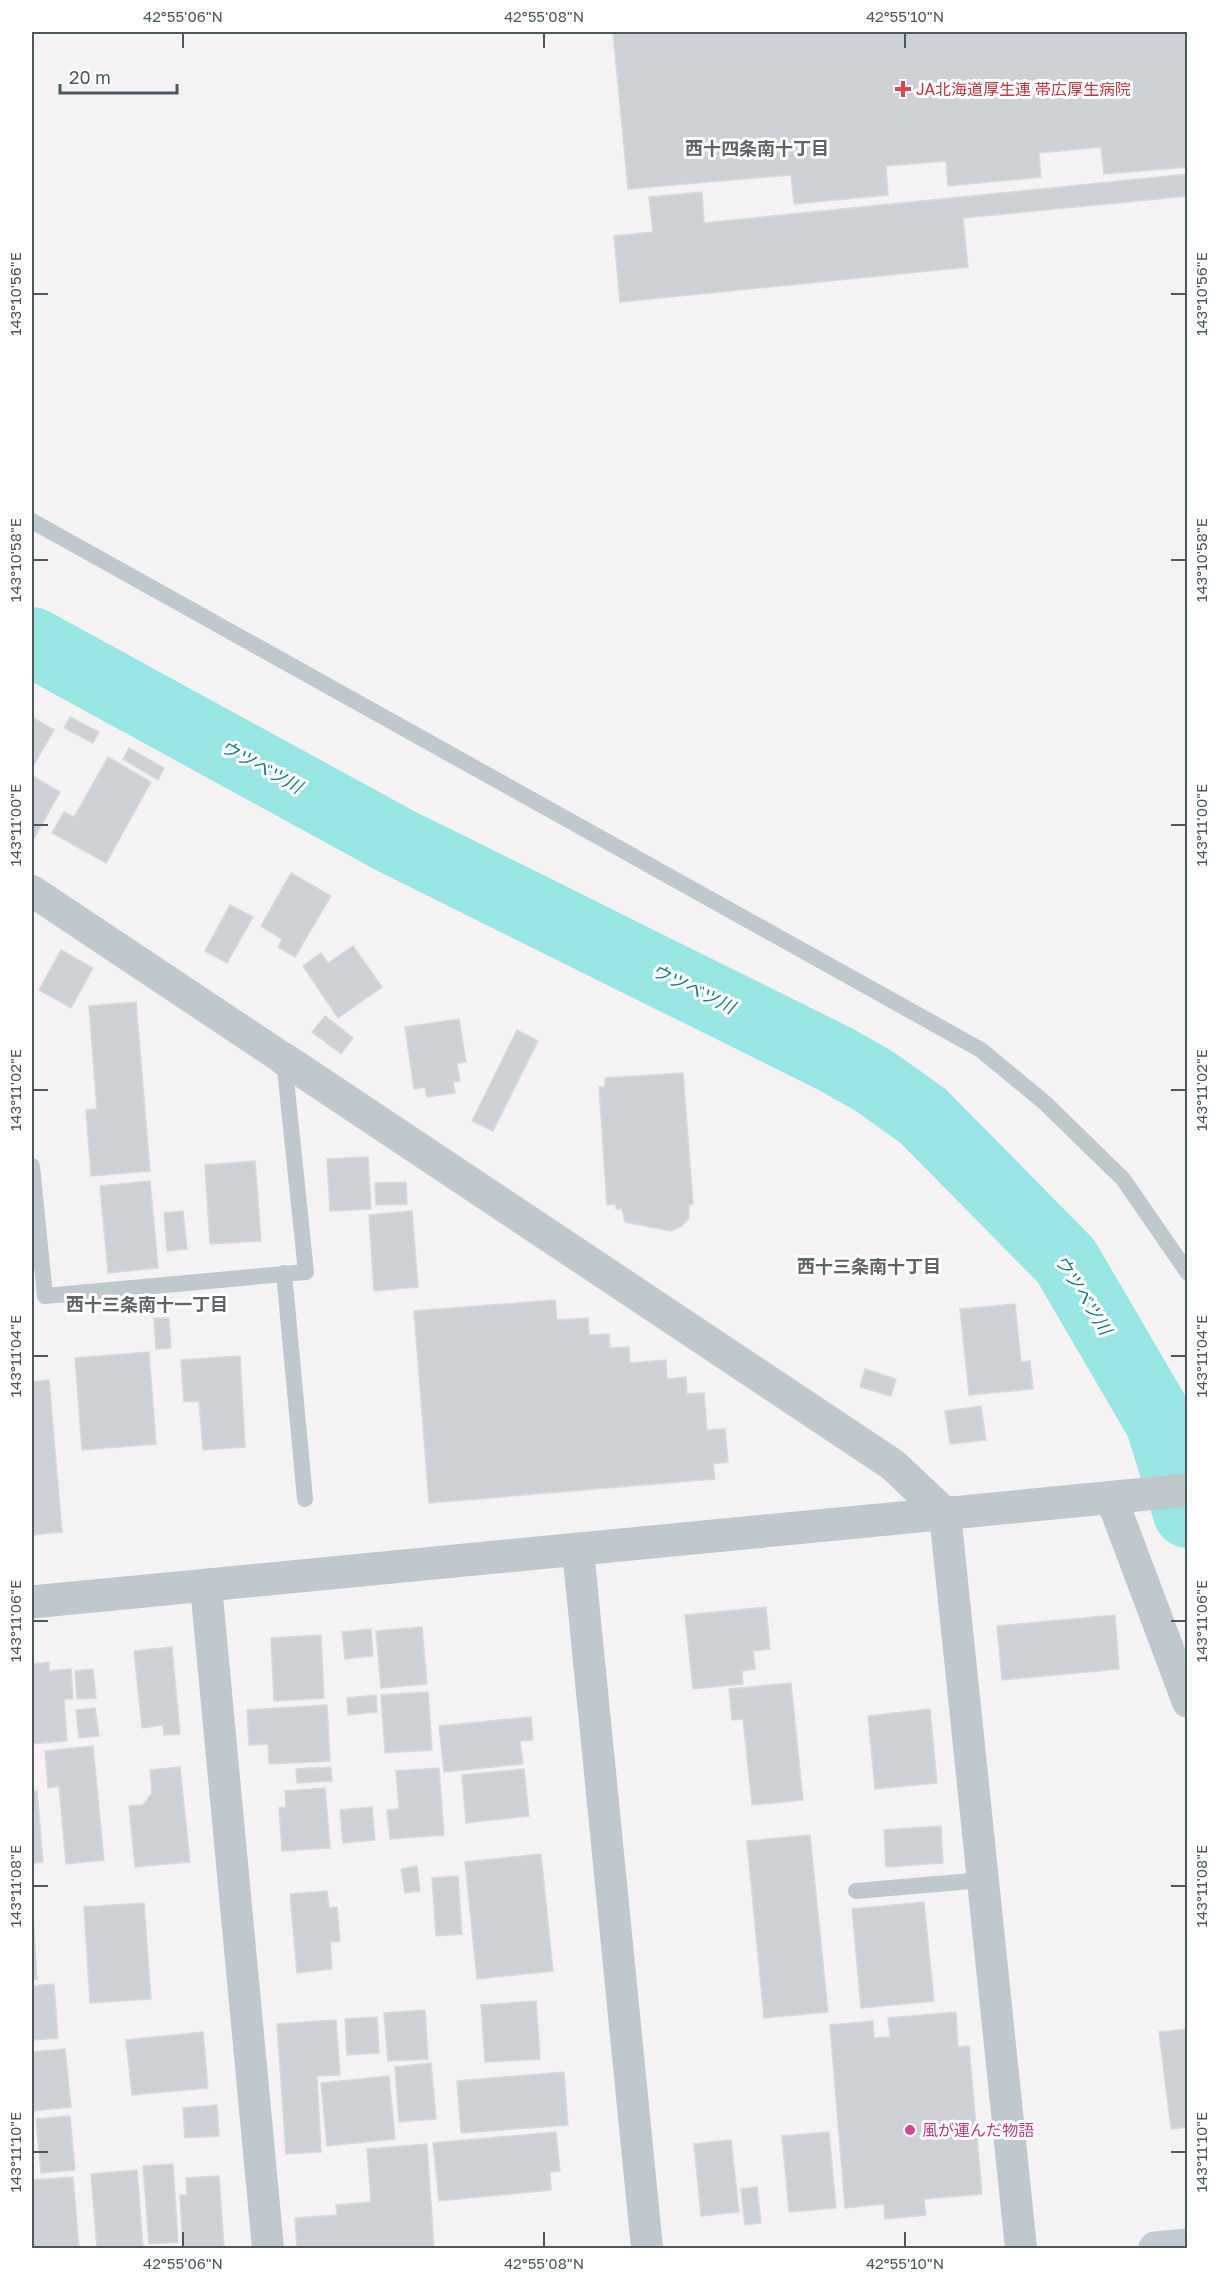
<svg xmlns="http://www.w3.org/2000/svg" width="1219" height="2280" viewBox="0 0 1219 2280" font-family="'Golos Text','Noto Sans JP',sans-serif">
	<rect width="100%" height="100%" fill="#f4f2f3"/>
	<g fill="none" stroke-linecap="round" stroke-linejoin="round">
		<path stroke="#97e6e4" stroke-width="70" d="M32 642 394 840 835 1059 874 1081 923 1116 1066 1261 1160 1422 1188 1513"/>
	</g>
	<path fill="#cdd0d4" stroke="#d7dadd" stroke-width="1.5" d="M613 32H1188V167L1104 174 1101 147 1039 153 1041 177 948 186 946 161 886 166 888 195 794 204 791 175 628 189Z
		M1188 174V196L963 218 968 267 620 302 614 236 653 232 649 197 702 192 704 223Z
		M32 717 54 730 32 768Z
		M70 717 99 732 93 743 64 728Z
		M129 748 164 768 158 780 123 759Z
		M108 757 151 782 106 863 52 833 64 812 74 817Z
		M34 777 60 792 32 842V780Z
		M291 873 331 896 295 957 278 947 282 939 261 926Z
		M230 905 253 917 227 963 205 951Z
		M353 946 382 987 338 1018 303 966 321 953 328 963Z
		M61 950 93 968 71 1008 39 990Z
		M136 1002 150 1171 91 1176 86 1110 97 1109 89 1006Z
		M325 1016 353 1038 341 1054 312 1032Z
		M459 1019 466 1062 457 1063 460 1081 453 1082 455 1093 427 1097 425 1087 414 1089 405 1027Z
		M517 1030 538 1041 493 1131 472 1121Z
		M683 1073 693 1204 689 1205V1218L682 1226 671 1231 625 1222 622 1209H616V1204L607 1205 599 1087H605V1078Z
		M368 1157 371 1209 330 1211 327 1159Z
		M255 1161 261 1241 210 1244 205 1165Z
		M150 1181 158 1268 108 1273 100 1186Z
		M406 1182 407 1204 376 1205 375 1183Z
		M183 1211 187 1249 167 1251 164 1213Z
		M412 1211 418 1287 374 1291 369 1215Z
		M555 1300 557 1320 588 1318 589 1335 609 1334 610 1348 629 1347 630 1363 666 1360 667 1379 686 1377 687 1394 704 1393 707 1430 725 1429 728 1462 713 1464 715 1479 429 1503 414 1311Z
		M1015 1304 1021 1362 1030 1361 1033 1389 969 1395 960 1309Z
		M154 1318H169L171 1348 156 1349Z
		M149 1352 156 1444 82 1450 75 1358Z
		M240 1356 245 1447 203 1450 199 1401 184 1402 181 1360Z
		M865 1369 896 1379 891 1396 860 1387Z
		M49 1380 62 1532 32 1535V1382Z
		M981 1406 986 1440 950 1444 945 1411Z
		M766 1607 770 1649 753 1651 755 1669 742 1671 743 1684 693 1689 685 1615Z
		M1115 1615 1119 1669 1002 1680 997 1626Z
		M422 1627 427 1684 381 1688 376 1631Z
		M371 1629 373 1656 345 1659 342 1632Z
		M321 1635 324 1698 274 1701 271 1638Z
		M172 1647 180 1734 164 1735 163 1725 142 1728 134 1651Z
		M49 1662V1671L71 1669 73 1699H64L67 1741 32 1744V1664Z
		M93 1669 96 1698 77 1699 75 1671Z
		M791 1683 803 1800 752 1805 743 1719 732 1720 729 1689Z
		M428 1692 432 1750 385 1753 381 1695Z
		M376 1695 377 1712 348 1715 347 1698Z
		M327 1705 330 1761 269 1764 268 1744 249 1745 247 1710Z
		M95 1708 99 1736 79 1738 76 1710Z
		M930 1709 937 1783 875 1789 868 1716Z
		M531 1717 533 1740 520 1741 523 1764 444 1772 439 1726Z
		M93 1746 104 1860 66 1864 59 1786 48 1788 45 1751Z
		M180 1767 190 1862 135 1867 129 1806 143 1805 152 1793 150 1770Z
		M331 1767 332 1781 297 1783 296 1769Z
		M439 1768 444 1835 390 1839 387 1810 399 1809 396 1771Z
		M524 1769 529 1816 466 1823 462 1775Z
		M325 1788 330 1848 282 1851 279 1808 286 1807 285 1791Z
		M32 1791H37L43 1862 32 1863Z
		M372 1807 375 1840 343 1843 340 1810Z
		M941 1826 943 1863 886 1867 884 1830Z
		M810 1835 828 2012 764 2018 747 1841Z
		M541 1854 553 1971 477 1979 465 1862Z
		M417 1866 420 1891 405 1893 401 1869Z
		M458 1876 462 1934 436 1936 432 1878Z
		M327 1891 329 1908 337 1907 340 1941 330 1942 332 1969 297 1973 290 1894Z
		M924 1902 934 2001 861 2008 852 1909Z
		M144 1903 151 1999 90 2003 84 1907Z
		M33 1914 37 1979 32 1980V1915Z
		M54 1984 58 2038 32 2040V1986Z
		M536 2001 540 2059 485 2062 481 2005Z
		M425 2010 428 2059 388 2061 384 2013Z
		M956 2012 958 2047 969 2046 982 2194 924 2199 926 2215 885 2219 884 2204 845 2208 830 2025 873 2021 874 2038 890 2037 888 2018Z
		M377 2017 379 2053 347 2055 345 2019Z
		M336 2020 340 2075 317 2076 321 2152 286 2154 277 2024Z
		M1188 2029V2127L1171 2129 1159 2032Z
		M203 2032 208 2088 132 2095 126 2040Z
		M65 2049 71 2107 32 2111V2052Z
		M431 2063 436 2119 399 2122 395 2067Z
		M564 2072 568 2125 461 2133 457 2081Z
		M389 2076 395 2139 327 2146 321 2083Z
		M217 2105 219 2136 185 2138 183 2108Z
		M70 2116 75 2170 41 2173 36 2119Z
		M556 2132 560 2171 550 2172 551 2190 439 2201 433 2143Z
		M829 2132 836 2208 789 2212 782 2136Z
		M731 2140 739 2212 701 2216 694 2144Z
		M427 2144 434 2248H297L295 2218 337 2215 336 2205 371 2202 367 2149Z
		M173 2164 178 2242 149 2244 143 2166Z
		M137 2170 143 2248H97L91 2174Z
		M219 2176 224 2248H183L180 2195H187L186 2178Z
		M73 2177 79 2248H32V2180Z
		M757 2187 761 2223 745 2225 741 2189Z"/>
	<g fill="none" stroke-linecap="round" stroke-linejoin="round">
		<path stroke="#bfc9cd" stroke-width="16" d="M32 521 981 1050 1045 1103 1123 1179 1188 1273
			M32 1166 45 1296 306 1272 284 1060
			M284 1273 305 1499
			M856 1891 983 1880"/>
		<path stroke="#bfc9cd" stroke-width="32" d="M32 891 284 1059
			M1111 1497 1188 1702
			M945 1514 1021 2248
			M578 1550 647 2248
			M206 1586 268 2248"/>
		<path stroke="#bfc9cd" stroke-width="33" d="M284 1059 893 1465 945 1514
			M32 1602 1188 1490"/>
		<path stroke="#c0ccd2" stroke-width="33" d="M1155 2248 1188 2245"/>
	</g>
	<path fill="none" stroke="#4b595e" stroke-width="2" d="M183 33V48M544 33V48M905 33V48M33 294H48M1171 294H1186M33 560H48M1171 560H1186M33 825H48M1171 825H1186M33 1090H48M1171 1090H1186M33 1356H48M1171 1356H1186M33 1621H48M1171 1621H1186M33 1886H48M1171 1886H1186M33 2152H48M1171 2152H1186M183 2232V2247M544 2232V2247M905 2232V2247"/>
	<path fill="#e0444e" stroke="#fff" stroke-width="2" d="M900 80h6v6h6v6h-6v6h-6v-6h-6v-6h6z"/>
	<circle fill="#d1479c" stroke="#fff" stroke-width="2" cx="910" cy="2130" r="6"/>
	<g text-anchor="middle" stroke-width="6" stroke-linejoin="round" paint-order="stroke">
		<g font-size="16" fill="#be3a42" stroke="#fff" text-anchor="start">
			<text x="916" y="95">JA北海道厚生連 帯広厚生病院</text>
		</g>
		<g font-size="16" fill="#b23c85" stroke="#fff" text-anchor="start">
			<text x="922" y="2136">風が運んだ物語</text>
		</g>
		<g font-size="18" font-weight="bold" fill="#5f6466" stroke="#fff">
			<text x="757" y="155">西十四条南十丁目</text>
			<text x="869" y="1273">西十三条南十丁目</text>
			<text x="147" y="1311">西十三条南十一丁目</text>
		</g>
		<g font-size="18" font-style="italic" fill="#177e7d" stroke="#fff">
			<text transform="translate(261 767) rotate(29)" y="6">ウツベツ川</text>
			<text transform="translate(693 989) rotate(26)" y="6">ウツベツ川</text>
			<text transform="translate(1083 1295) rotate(58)" y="6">ウツベツ川</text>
		</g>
	</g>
	<rect width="1219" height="2280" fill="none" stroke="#ffffff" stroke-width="66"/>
	<path d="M60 84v9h117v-9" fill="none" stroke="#4b595e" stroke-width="3"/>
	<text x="69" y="84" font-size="18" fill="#4b595e" stroke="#ffffff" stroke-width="4.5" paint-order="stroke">20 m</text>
	<rect x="33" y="33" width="1153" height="2214" fill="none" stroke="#4b595e" stroke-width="2"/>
	<g font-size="15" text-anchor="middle" fill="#4b595e">
		<text x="183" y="22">42°55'06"N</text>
		<text x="544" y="22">42°55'08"N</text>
		<text x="905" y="22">42°55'10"N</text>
		<text transform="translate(1202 294) rotate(-90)" y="5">143°10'56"E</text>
		<text transform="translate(16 294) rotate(-90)" y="5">143°10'56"E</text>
		<text transform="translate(16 560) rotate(-90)" y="5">143°10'58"E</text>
		<text transform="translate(1202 560) rotate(-90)" y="5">143°10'58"E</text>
		<text transform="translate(16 825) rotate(-90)" y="5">143°11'00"E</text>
		<text transform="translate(1202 825) rotate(-90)" y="5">143°11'00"E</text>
		<text transform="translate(1202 1090) rotate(-90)" y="5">143°11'02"E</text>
		<text transform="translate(16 1090) rotate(-90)" y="5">143°11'02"E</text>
		<text transform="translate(1202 1356) rotate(-90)" y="5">143°11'04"E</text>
		<text transform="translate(16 1356) rotate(-90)" y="5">143°11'04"E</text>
		<text transform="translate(1202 1621) rotate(-90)" y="5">143°11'06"E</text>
		<text transform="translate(16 1621) rotate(-90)" y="5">143°11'06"E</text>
		<text transform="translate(1202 1886) rotate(-90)" y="5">143°11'08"E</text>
		<text transform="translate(16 1886) rotate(-90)" y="5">143°11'08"E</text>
		<text transform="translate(1202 2152) rotate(-90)" y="5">143°11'10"E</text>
		<text transform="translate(16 2152) rotate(-90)" y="5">143°11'10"E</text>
		<text x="183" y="2269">42°55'06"N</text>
		<text x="544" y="2269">42°55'08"N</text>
		<text x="905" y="2269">42°55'10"N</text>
	</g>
</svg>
